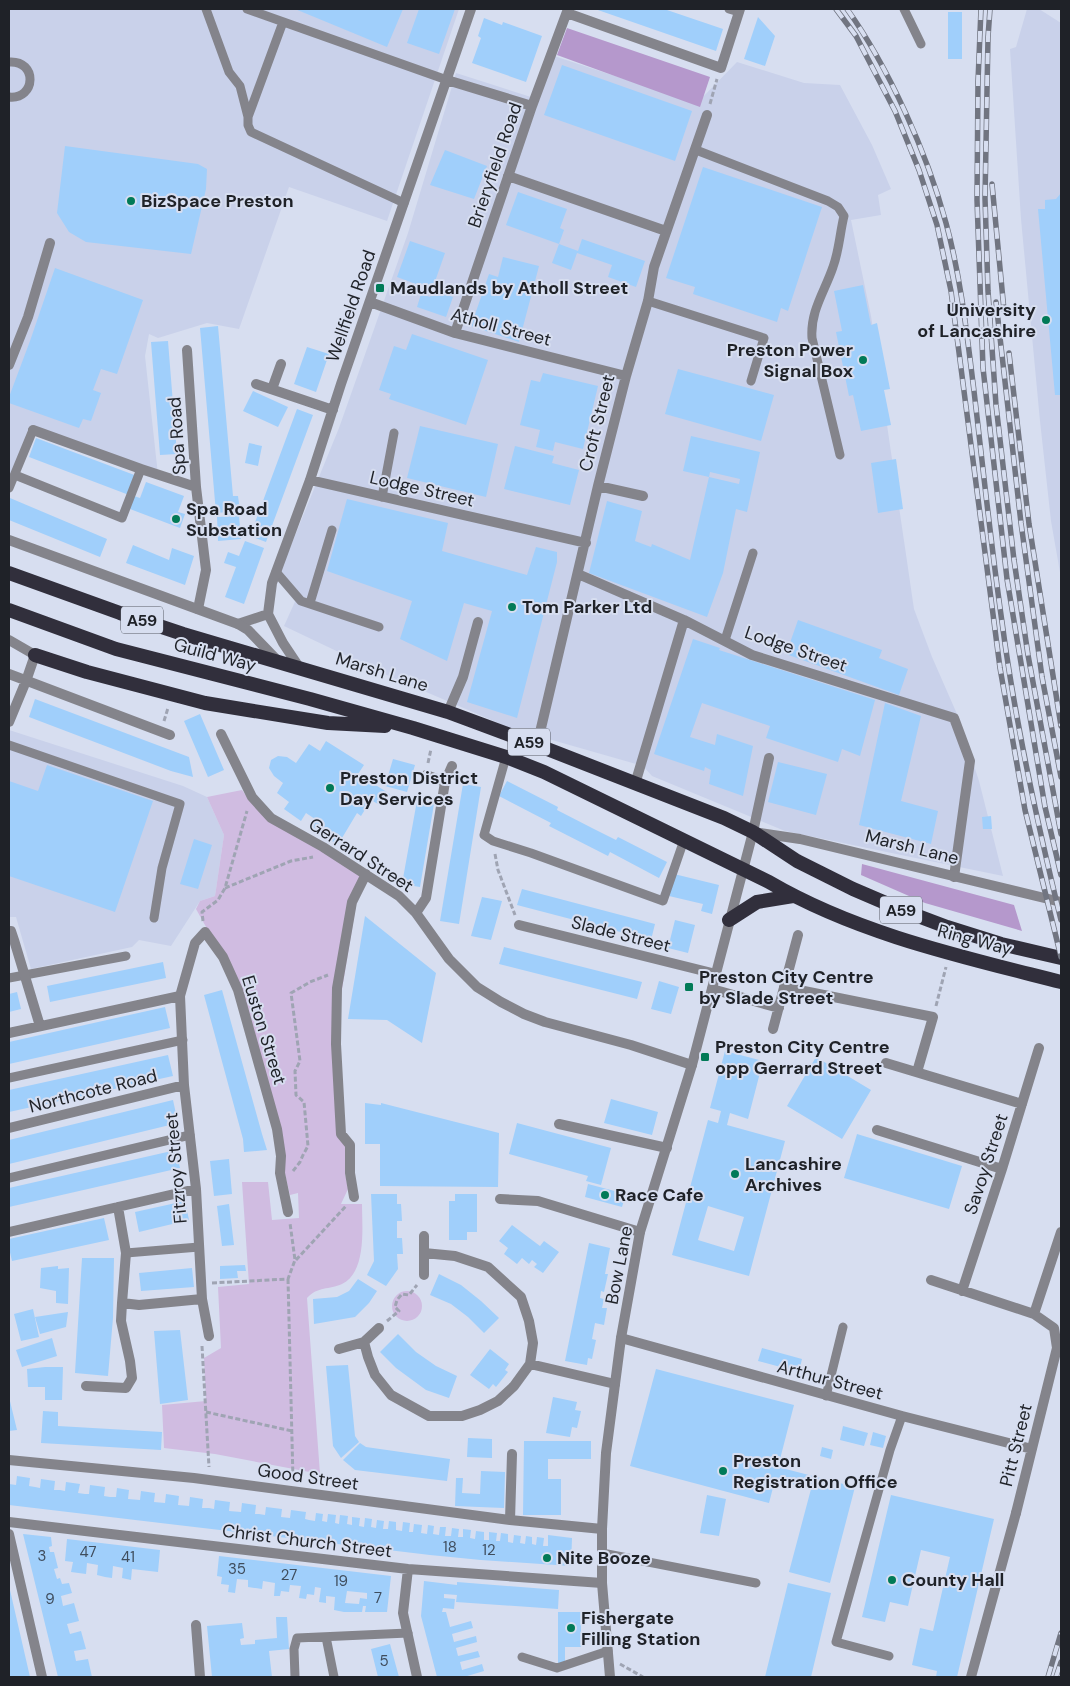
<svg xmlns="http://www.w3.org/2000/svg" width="1070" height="1686" viewBox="0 0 1070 1686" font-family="'DM Sans',sans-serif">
	<rect width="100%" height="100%" fill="#d7def0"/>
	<path fill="#c9d1ea" d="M9 9H459L387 221 289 187 239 329 207 323 158 338 149 334 145 356 158 475 33 430 9 488Z
		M1027 9H1039L1061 23V578L1051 521 1040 421 1021 219 1010 49 1016 47Z
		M548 54 697 103 737 62 804 83 840 85 872 145 891 189 878 195 881 215 851 220 871 316 914 609 932 657 957 714 979 781 1003 876 785 831 652 776 643 766 510 728 389 676 284 626 298 595 278 577 339 428 408 233 456 73 531 97Z
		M9 730 183 786 207 797 224 835 215 896 200 901 171 946 139 940 132 947 31 969 16 917H9Z"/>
	<path fill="#d0bce1" d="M242 790 247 797 361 875 333 1044 347 1146 345 1173 348 1189 341 1204H362C362 1227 367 1272 342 1284 329 1290 318 1286 307 1298L320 1474 215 1454 164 1448 162 1405 206 1401 204 1358 221 1348 218 1287 249 1284 242 1182H268L272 1220 299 1218 298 1193 290 1195 242 991 196 909 200 901 215 896 224 835 207 797Z
		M392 1306a15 15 0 1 1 30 0a15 15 0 1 1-30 0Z"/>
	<path fill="#b598cc" d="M567 28 710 77 700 107 557 55Z
		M862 864 1014 905 1022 931 925 903 861 875Z"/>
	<path fill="#a0cffb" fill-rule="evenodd" d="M295 9H403L387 47Z
		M419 9H455L439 54 407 43Z
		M595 9H664L723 29 716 51Z
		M948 12H962V59H948Z
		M758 17 775 36 765 66 744 59Z
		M484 18 502 25 503 22 542 36 526 82 472 63 481 38 478 36Z
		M562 65 692 111 675 161 544 115Z
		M65 146 198 164 207 169 206 189 191 254 86 242 69 232 57 213Z
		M445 150 487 166 474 199 430 185Z
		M703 167 822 207 788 311 781 308 777 322 693 294 695 287 666 278Z
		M518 192 567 209 560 228 564 230 559 244 506 225Z
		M1061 193V395H1055L1038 209H1045V200L1056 199Z
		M582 239 645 261 636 287 608 277 612 265 577 253 571 270 552 263 559 244 578 251Z
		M410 241 445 253 432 290 397 277Z
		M503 257 539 266 519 342 471 326 489 274 498 277Z
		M55 268 143 300 117 374 101 369 93 390 101 393 91 421 83 419 79 428 9 403V397L30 341Z
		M863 285 871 325 877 323 890 389 884 390 891 425 861 431 853 395 849 396 836 332 842 331 834 291Z
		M433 290 453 297 446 317 417 307 421 294 430 297Z
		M218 326 233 496H238L240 511 216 513 200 328Z
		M412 334 488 360 466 425 389 399 391 394 379 390 394 346 406 350Z
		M168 341 177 454 160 455 151 342Z
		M307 347 329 354 316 392 294 384Z
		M678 369 774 395 761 441 665 414Z
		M543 373 598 386 583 449 555 442 553 451 536 447 540 430 520 425 531 380 540 382Z
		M253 391 288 407 278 427 243 411Z
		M297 409 313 415 266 542 250 536Z
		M420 426 498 444 486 497 407 478Z
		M691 436 760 452 747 512 736 509 723 573 707 617 589 573 607 501 642 511 635 541 651 547 652 544 690 560 709 477 739 484 740 479 710 472 709 477 683 471Z
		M36 438 137 476 129 495 29 457Z
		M249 443 262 446 258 466 245 463Z
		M515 446 554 456 552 463 579 470 570 505 504 489Z
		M896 459 903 509 878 513 871 463Z
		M146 482 184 496 178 512 185 514 180 528 130 509 134 496 140 498Z
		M10 498 107 539 100 557 9 520Z
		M347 499 448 523 442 551 527 575 536 547 557 552V562L517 718 467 702 492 611 464 603 447 661 400 639 412 601 327 571Z
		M239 516 241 539 218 541 217 517Z
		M245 541 264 548 244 604 225 597 236 567 224 563 228 552 239 556Z
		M133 545 169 560 172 548 194 556 185 585 126 563Z
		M798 620 882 650 879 658 908 669 899 695 786 654Z
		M693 639 720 648 719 650 875 700 860 756 842 749 838 762 766 738 770 726 702 703 690 737 715 745 717 734 753 746 743 796 709 784 711 770 705 767 704 771 654 754Z
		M35 699 189 757 193 777 171 771 29 717Z
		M885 703 921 716 901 801 938 811 931 844 859 825Z
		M200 714 224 770 208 777 184 721Z
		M326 741 364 765 358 774 390 794 383 807 371 800 361 816 357 813 342 838 339 835 335 843 311 827 315 819 306 813 301 821 284 809 289 802 277 793 283 783 274 776 269 768 271 760 278 756 287 757 296 763 309 744 320 751Z
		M393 759 415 765 407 792 385 786Z
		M778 762 827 774 816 815 768 802Z
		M47 765 153 801 115 912 9 876V781L38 791Z
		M507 781 558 807 557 810 592 828 616 840 618 837 667 862 659 878 610 852 608 856 549 826 551 823 499 796Z
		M463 784 481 787 459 924 440 921Z
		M418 795 435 798 420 887 402 884Z
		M991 816 992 829H983L982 817Z
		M194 839 212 845 198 889 180 884Z
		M674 874 719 885 712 914 701 911 703 904 669 896Z
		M522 889 655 924 651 940 517 905Z
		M482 897 502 901 491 940 471 936Z
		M365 916 436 973 422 1043 387 1020 348 1019Z
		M675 920 695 925 688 953 668 948Z
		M504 947 642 982 637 999 499 964Z
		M163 962 166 978 50 1002 47 986Z
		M659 981 679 987 671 1014 651 1009Z
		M222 990 262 1134 267 1150 244 1152 243 1139 204 995Z
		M17 992 21 1009 9 1012V994Z
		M165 1007 170 1028 9 1064V1042Z
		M725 1051 763 1061 748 1119 730 1113 727 1125 785 1141 749 1276 672 1255 708 1120 718 1123 721 1111 710 1108ZM708 1206 744 1217 734 1251 698 1240Z
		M168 1055 173 1076 9 1112V1090Z
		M816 1057 871 1090 842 1139 787 1106Z
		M611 1099 658 1112 652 1135 604 1123Z
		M173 1100 178 1123 9 1164V1140Z
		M365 1103 381 1105V1103L499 1133 498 1187 380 1186V1144H365Z
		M517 1123 611 1148 601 1185 586 1181 588 1176 509 1154Z
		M857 1134 962 1166 949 1209 844 1178Z
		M176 1150 180 1168 9 1207V1188Z
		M229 1159 232 1194 214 1196 210 1161Z
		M588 1184 626 1194 622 1207 585 1197Z
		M371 1194H397V1204H401L402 1221H397V1238H402L403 1254H397L398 1269 386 1286 367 1275 374 1261Z
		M455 1194H477V1232H467V1240H449V1201H455Z
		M185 1201 189 1220 139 1232 135 1212Z
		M229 1204 234 1245 222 1246 217 1206Z
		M104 1218 109 1240 12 1261 9 1248V1239Z
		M512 1225 540 1246 544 1241 559 1252 543 1273 534 1267 537 1264 532 1260 529 1264 522 1258 517 1264 504 1254 508 1248 499 1241Z
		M589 1243 610 1248 605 1274H608L604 1292 601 1291 600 1298 604 1299 602 1308H607L604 1325 595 1323 592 1339 596 1340 592 1359 588 1358 587 1365 565 1361Z
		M82 1258H114L113 1318 108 1376 75 1373Z
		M245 1265 246 1271H237L238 1278 220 1279V1266Z
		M58 1266V1269L69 1268 68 1304 56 1303V1291L40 1288 41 1268Z
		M192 1268 194 1287 141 1291 139 1273Z
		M439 1274 461 1285 481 1301 499 1318 484 1333 468 1317 451 1304 430 1295Z
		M358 1279 377 1291 369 1303 355 1317 314 1324 313 1299 337 1297 349 1291Z
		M33 1309 39 1337 21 1341 14 1314Z
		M68 1312 66 1327 40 1334 35 1317Z
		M180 1330 188 1400 160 1404 154 1331Z
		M398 1334 416 1352 436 1366 457 1376 449 1398 426 1390 396 1368 380 1352Z
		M52 1338 57 1356 22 1367 16 1350Z
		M762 1348 802 1359 799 1372 758 1361Z
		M490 1349 509 1364 505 1370 508 1372 496 1387 493 1384 489 1389 470 1375Z
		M348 1365 355 1436 359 1442 341 1458 333 1446 326 1366Z
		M45 1367H63L62 1400H45V1387H28L27 1369Z
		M656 1369 794 1405 778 1467 855 1487 830 1583 789 1572 811 1489 775 1480 769 1503 630 1466Z
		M9 1397 17 1430 9 1431Z
		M553 1397 577 1402 575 1410 581 1411 577 1428 572 1427 570 1437 546 1433Z
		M43 1411 58 1412V1426L162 1432 161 1450 41 1443Z
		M843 1426 868 1433 864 1446 840 1440Z
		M873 1432 886 1436 883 1448 870 1445Z
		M468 1438 492 1439V1458L467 1457Z
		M524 1441H591V1459H548V1479H561V1515H523Z
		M360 1443 366 1447 450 1459 447 1481 355 1470 343 1460Z
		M822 1447 833 1450 831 1459 820 1456Z
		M481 1471 505 1472 504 1508 455 1506 456 1478H463L462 1493 480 1494Z
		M17 1476 30 1478 29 1486 35 1487 40 1488 41 1479 55 1481 54 1490H60L65 1491 66 1482 80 1484 78 1493 85 1494H89L90 1485 105 1487 104 1496 110 1497H116L117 1488 129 1490 128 1499 140 1500 141 1491 155 1493 154 1502 165 1503 166 1494 179 1496 178 1505 189 1506 190 1497 203 1499 202 1508H209L214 1509 215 1500 230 1502 229 1511 241 1512 242 1503 256 1505 255 1514H259L265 1515 266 1507 282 1509 281 1517 290 1518 291 1510 306 1512 305 1519 309 1520 315 1521 316 1513 323 1514 322 1521 327 1522 328 1514 336 1515 335 1523 339 1524 340 1515 348 1516 347 1524 352 1525V1517L360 1518 359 1526 364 1527 365 1518 372 1519 371 1527 376 1528 377 1520 384 1521 383 1529H388L389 1521 396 1522V1530L402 1531 403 1522 410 1523 409 1532H413L414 1524 422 1525 421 1533 427 1534 428 1525 434 1526 433 1534 439 1535 440 1527H446L445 1536H451L452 1528 459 1529 458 1537H463V1529L471 1530 470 1538 475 1539 476 1531 484 1532V1540H489V1532L497 1533 496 1541H500L501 1533 508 1534V1542L513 1543 514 1535 521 1536 520 1543 525 1544 526 1536 532 1537V1544L536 1545 537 1537 544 1538 543 1546H548V1535L572 1538 571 1566 481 1560 430 1555 9 1505V1484L16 1485Z
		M707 1495 726 1499 719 1536 700 1533Z
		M891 1495 994 1519 957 1677H936L937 1671 912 1665 920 1628 933 1631 950 1557 921 1550 908 1606 890 1602 885 1622 862 1617Z
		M23 1534 51 1537 52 1546 49 1547 50 1552H54L58 1568 54 1569 57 1579 60 1578 62 1584 69 1583 72 1593 61 1596 63 1606 74 1603 79 1621 67 1624 70 1634 81 1631 86 1649 74 1651 76 1661 88 1659 92 1677H58Z
		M67 1539 160 1550 158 1572 132 1569 131 1580 122 1578 123 1568 113 1566 112 1578 105 1577 97 1575 98 1565 87 1563 86 1574 71 1572 73 1562 65 1561Z
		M219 1556 391 1576 387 1612H365L366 1606H363L362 1612H344L334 1610 335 1597 326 1596V1603L319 1602 321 1588 315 1587 314 1595 307 1594 306 1599 299 1598 301 1586 290 1585 289 1592 281 1591 280 1596H274L275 1583 263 1581 262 1589 248 1587V1580L237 1579 235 1593 228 1592 229 1585 221 1584 222 1577 217 1576ZM347 1591 367 1593V1599L360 1598 359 1604 345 1603Z
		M424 1581 457 1585V1582L559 1590 558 1609 456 1602 457 1595 444 1594V1598L455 1599 454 1609 443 1608 442 1612H446L450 1627 471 1621 473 1628 452 1634 454 1642 476 1636 477 1642 456 1648 458 1656 478 1651 480 1657 460 1662 462 1670 482 1664 484 1671 464 1677H437L421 1616Z
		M788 1583 831 1593 811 1677H765Z
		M9 1590H10L30 1677H9Z
		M558 1612H581V1647H565V1663H558Z
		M276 1617H287L289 1649 269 1651 272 1677H212L207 1626 242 1623 244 1638 240 1639 241 1645 255 1644V1640L277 1638Z
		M390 1644 399 1677H378L371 1649Z"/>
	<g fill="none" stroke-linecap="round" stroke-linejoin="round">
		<path stroke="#9fa4b3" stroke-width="3" stroke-dasharray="5 2.5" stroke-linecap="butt" d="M710 104 717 79
			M164 721 168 708
			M428 763 431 749
			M495 854 498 870 515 915
			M225 888 291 861 313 857
			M203 921 202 912 218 900 225 888 247 811
			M936 1006 946 967
			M293 1171 300 1162 303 1155 308 1146 304 1102 296 1095 295 1071 300 1061 291 993 310 982 328 975
			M296 1260 346 1206
			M288 1279 293 1480
			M212 1283 288 1279 295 1260 290 1223
			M387 1321 399 1311 395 1307 397 1300 402 1294 409 1295 417 1285
			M202 1346 209 1467
			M206 1412 292 1431
			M620 1664 643 1677"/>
		<path stroke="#84848b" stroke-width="9" d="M206 9 229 72 240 86 248 117
			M247 9 447 80
			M729 9 739 12
			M904 9 921 44
			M283 22 248 117V125L251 132 404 203
			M9 62C38 60 36 100 9 97
			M696 150 828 201 838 207 844 216C840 232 839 251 833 267 825 291 810 311 812 338L840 455
			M648 301 764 338 751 381
			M15 475 122 518 141 469
			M9 488 33 430
			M382 497 394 433
			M276 572 301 601 379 627
			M310 603 332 530
			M725 640 753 553
			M9 745 180 804 162 868 154 918
			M506 757 484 835 493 841 531 853 663 901 684 840
			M9 978 126 956
			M9 1078 183 1040
			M9 1178 190 1135
			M126 1253 199 1247
			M826 1396 843 1327
			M602 1553 756 1583
			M326 1637 334 1677
			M889 1656 836 1642 890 1450 902 1416
			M522 1657 557 1668 608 1651
			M295 1677 294 1649 297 1638 408 1633"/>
		<path stroke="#84848b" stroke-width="10" d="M971 1677 1016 1513"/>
		<path stroke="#84848b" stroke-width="10" d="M567 13 721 68 740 9
			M447 80 532 106
			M508 176 666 231
			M370 302 455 333 626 376
			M455 333 532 106 568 9
			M187 350 196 487 206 570 198 609
			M9 365 28 317 50 243
			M256 384 333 410
			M272 389 281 364
			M33 430 141 469 196 487
			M310 480 586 543
			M598 486 643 496
			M578 574 684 620 752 655 954 718 970 761 954 877
			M238 624 268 614
			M299 667 283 643 268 614 272 583 310 480 341 384 471 9
			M9 674 170 735
			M448 712 463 677 478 622
			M9 722 26 681 35 655
			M221 734 252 797 271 818 323 847 399 896 416 913 449 959 477 987 501 1002 524 1014 545 1022 631 1045 692 1065
			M537 745 598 486 626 376 648 301 654 267 707 115
			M426 775 445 782
			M635 784 684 620
			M753 832 769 758
			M416 913 426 898 445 782 452 766
			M519 925 716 974
			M9 931H11L14 940 40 1026
			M784 987 933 1017 917 1072
			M712 989 779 1008
			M773 1029 798 935
			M9 1033 180 996
			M886 1063 1022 1104
			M559 1124 667 1148
			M9 1128 184 1085
			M877 1130 1002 1169
			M354 1197 350 1173V1145L341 1134 336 1044 337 988 352 902 366 874
			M500 1199 538 1201 640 1232
			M118 1207 126 1253 122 1303 139 1305 202 1299
			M9 1232 196 1189
			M424 1236V1275
			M931 1280 1034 1314
			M962 1291 1002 1169 1039 1048
			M209 1336 202 1299 196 1189 184 1085 180 996 195 943 205 932 223 957 238 990 277 1129 281 1156 280 1173 288 1212
			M621 1338 902 1416 1032 1449
			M364 1342 368 1357 375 1375 391 1395 429 1416H462L480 1410 498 1401 514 1386 530 1364 533 1343 529 1321 521 1297 488 1267 455 1256 424 1253
			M339 1349 364 1342 379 1328
			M530 1364 615 1384
			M86 1386 126 1388 132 1378 130 1361 121 1321 122 1303
			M9 1460 194 1478 510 1520 602 1529
			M1016 1513 1057 1348 1054 1328 1034 1314 1061 1232
			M510 1520 512 1454
			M9 1522 408 1569 602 1583
			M9 1534 42 1677
			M408 1569 403 1613 417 1677
			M196 1625 200 1677"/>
		<path stroke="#84848b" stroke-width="10" d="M9 540 238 624 248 630 277 660
			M9 640 35 655
			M610 1677 602 1583V1529L606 1453 621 1338 640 1232 692 1065 753 832 800 839 1061 902"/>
		<path stroke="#312f3c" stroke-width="14" d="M9 573 120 613 183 634 448 712 537 745 724 818 753 832 797 861 853 889 902 910 947 927 1001 944 1061 958
			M9 610 116 649 310 699 413 728 506 757 544 772 769 882C858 934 963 957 1061 982
			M35 655 87 672 205 703 328 723 385 726
			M729 920 757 902 793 896"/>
		<defs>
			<path id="rail" d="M836 9 856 36 895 111 919 170 937 225 951 291 1000 668 1025 810 1061 957
				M847 9C889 68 927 153 946 223 961 278 967 335 974 391 983 468 991 545 1002 622 1015 722 1037 822 1061 920
				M981 9 978 81 977 200 983 368 1007 579 1045 807 1061 875
				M990 9 988 37 985 198 988 291 996 405 1014 560 1028 655 1061 834
				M992 184 1004 310
				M996 302 1021 523 1042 677 1061 777
				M1009 353 1029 524 1061 726
				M1048 1677 1061 1633
				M1056 1677 1061 1662"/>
		</defs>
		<use href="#rail" stroke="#717581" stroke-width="5.5"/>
		<use href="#rail" stroke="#d7def0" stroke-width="4" stroke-dasharray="11" stroke-linecap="butt"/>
	</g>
	<g fill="#017a57" stroke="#d7def0" stroke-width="2">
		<circle cx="131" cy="201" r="5"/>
		<rect x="375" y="283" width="10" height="10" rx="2.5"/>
		<circle cx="1046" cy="320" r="5"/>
		<circle cx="863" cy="360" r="5"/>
		<circle cx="176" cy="519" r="5"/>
		<circle cx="512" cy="607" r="5"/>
		<circle cx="330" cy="788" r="5"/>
		<rect x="684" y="982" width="10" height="10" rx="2.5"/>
		<rect x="700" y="1052" width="10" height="10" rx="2.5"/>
		<circle cx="735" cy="1174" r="5"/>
		<circle cx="605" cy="1195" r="5"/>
		<circle cx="723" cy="1471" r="5"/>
		<circle cx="547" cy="1558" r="5"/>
		<circle cx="892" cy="1580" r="5"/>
		<circle cx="571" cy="1628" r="5"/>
	</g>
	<g text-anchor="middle" stroke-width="4" stroke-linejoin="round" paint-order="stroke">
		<g font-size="15" fill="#3f4d5d">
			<text x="450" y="1552">18</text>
			<text x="489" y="1555">12</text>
			<text x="88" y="1557">47</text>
			<text x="42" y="1561">3</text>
			<text x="128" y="1562">41</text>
			<text x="237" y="1574">35</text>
			<text x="289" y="1580">27</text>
			<text x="341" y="1586">19</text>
			<text x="378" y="1603">7</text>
			<text x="50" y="1604">9</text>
			<text x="384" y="1666">5</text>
		</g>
		<g fill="#d7def0" stroke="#565a64" stroke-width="1">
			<rect x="121" y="606.5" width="42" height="27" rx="4"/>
			<rect x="508" y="728.5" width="42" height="27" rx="4"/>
			<rect x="880" y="896.5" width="42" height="27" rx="4"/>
		</g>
		<g font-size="16" font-weight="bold" fill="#1f2228">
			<text x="142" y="626">A59</text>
			<text x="529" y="748">A59</text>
			<text x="901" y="916">A59</text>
		</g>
		<g font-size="18" fill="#1f2228" stroke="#d7def0">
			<text transform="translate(495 165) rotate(-71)" y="6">Brieryfield Road</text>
			<text transform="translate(351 306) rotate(-71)" y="6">Wellfield Road</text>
			<text transform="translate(501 327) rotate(15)" y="6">Atholl Street</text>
			<text transform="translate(597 423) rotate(-76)" y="6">Croft Street</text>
			<text transform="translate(177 436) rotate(-94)" y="6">Spa Road</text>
			<text transform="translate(422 489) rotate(13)" y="6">Lodge Street</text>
			<text transform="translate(796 649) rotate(19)" y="6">Lodge Street</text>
			<text transform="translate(215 655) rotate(15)" y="6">Guild Way</text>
			<text transform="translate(382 672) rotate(17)" y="6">Marsh Lane</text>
			<text transform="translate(912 847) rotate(14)" y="6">Marsh Lane</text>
			<text transform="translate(361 855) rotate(33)" y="6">Gerrard Street</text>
			<text transform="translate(621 934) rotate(14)" y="6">Slade Street</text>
			<text transform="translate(975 940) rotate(15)" y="6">Ring Way</text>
			<text transform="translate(264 1030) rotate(73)" y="6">Euston Street</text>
			<text transform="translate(93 1091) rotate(-14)" y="6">Northcote Road</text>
			<text transform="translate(986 1164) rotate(-72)" y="6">Savoy Street</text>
			<text transform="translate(176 1168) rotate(-95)" y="6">Fitzroy Street</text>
			<text transform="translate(619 1265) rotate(-79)" y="6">Bow Lane</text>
			<text transform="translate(830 1380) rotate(15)" y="6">Arthur Street</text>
			<text transform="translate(1016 1445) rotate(-76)" y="6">Pitt Street</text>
			<text transform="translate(308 1477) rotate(8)" y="6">Good Street</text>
			<text transform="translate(307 1541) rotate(7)" y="6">Christ Church Street</text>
		</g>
		<g font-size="18" font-weight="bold" fill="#1f2228" stroke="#d7def0" text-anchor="start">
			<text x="141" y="207">BizSpace Preston</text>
			<text x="390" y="294">Maudlands by Atholl Street</text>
			<text x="1036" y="316" text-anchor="end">University<tspan x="1036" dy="21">of Lancashire</tspan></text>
			<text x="853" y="356" text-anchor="end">Preston Power<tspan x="853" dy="21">Signal Box</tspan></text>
			<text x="186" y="515">Spa Road<tspan x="186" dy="21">Substation</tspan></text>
			<text x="522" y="613">Tom Parker Ltd</text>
			<text x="340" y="784">Preston District<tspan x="340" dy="21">Day Services</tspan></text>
			<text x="699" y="983">Preston City Centre<tspan x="699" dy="21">by Slade Street</tspan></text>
			<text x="715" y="1053">Preston City Centre<tspan x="715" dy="21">opp Gerrard Street</tspan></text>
			<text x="745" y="1170">Lancashire<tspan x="745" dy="21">Archives</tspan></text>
			<text x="615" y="1201">Race Cafe</text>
			<text x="733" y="1467">Preston<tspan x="733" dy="21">Registration Office</tspan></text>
			<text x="557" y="1564">Nite Booze</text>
			<text x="902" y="1586">County Hall</text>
			<text x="581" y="1624">Fishergate<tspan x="581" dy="21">Filling Station</tspan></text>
		</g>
	</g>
	<rect width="1070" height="1686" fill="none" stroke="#1f2228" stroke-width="20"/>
</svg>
